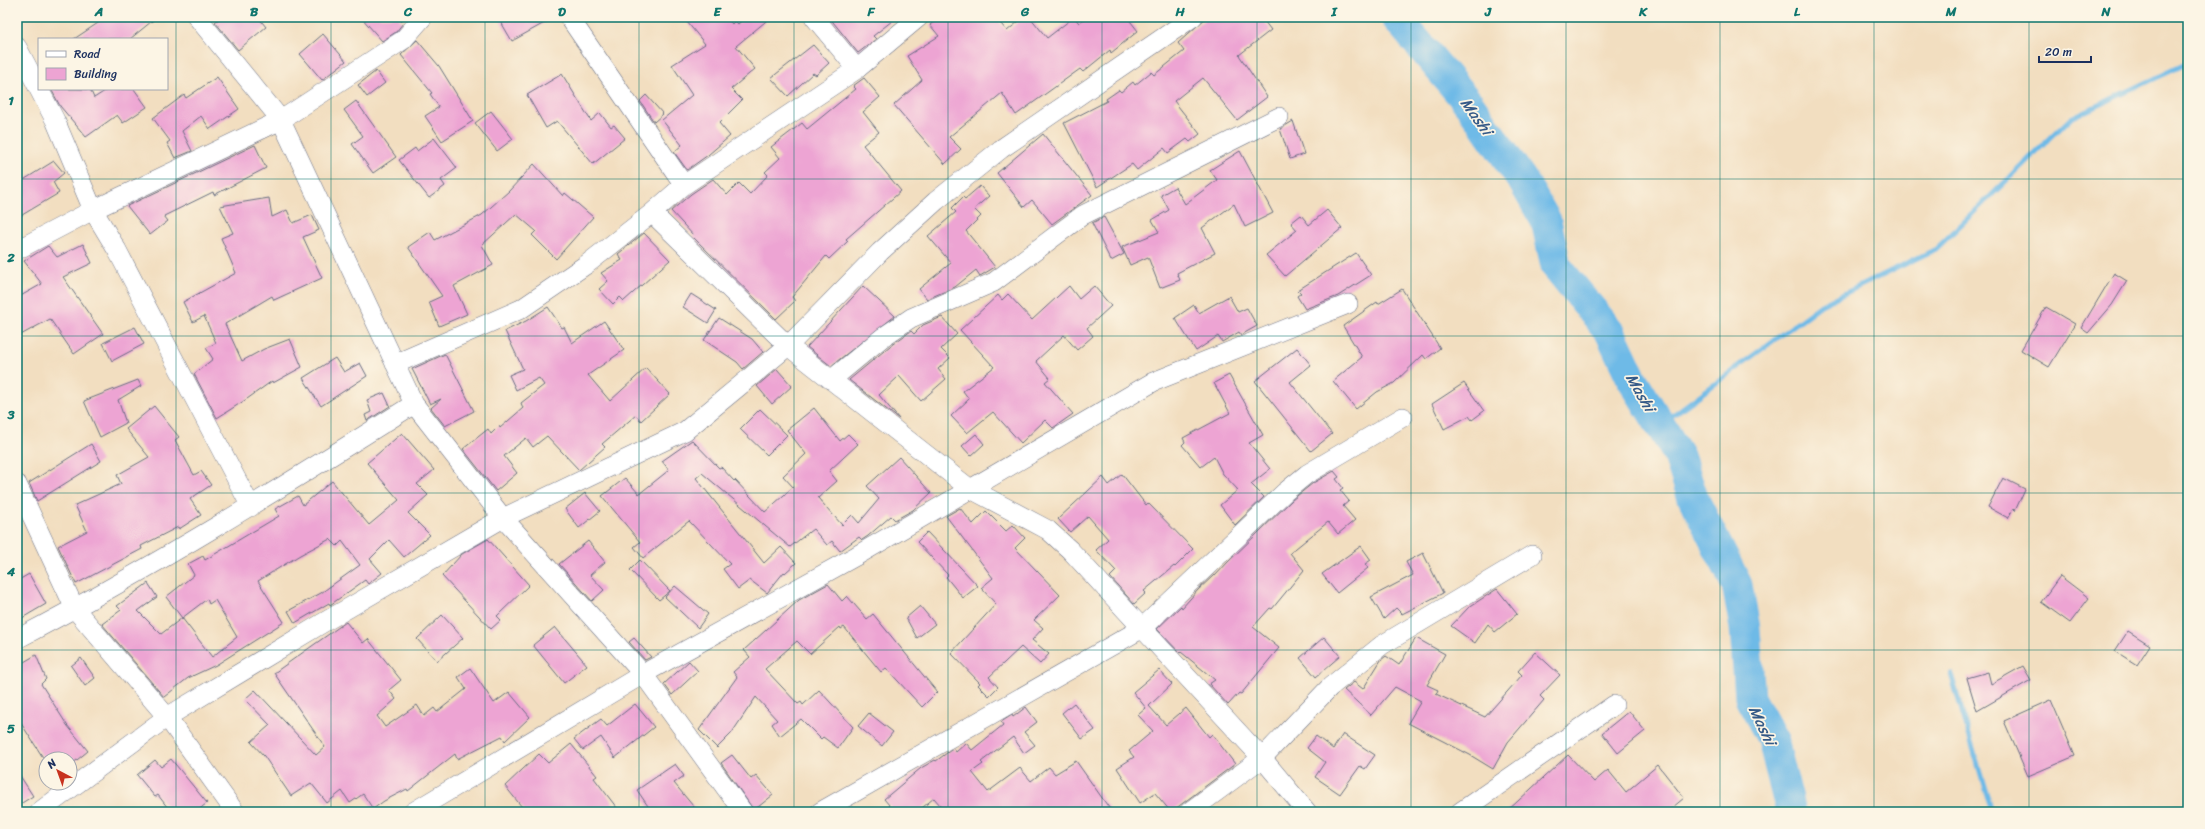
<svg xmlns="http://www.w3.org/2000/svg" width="2205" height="829" viewBox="0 0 2205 829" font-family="Sriracha,sans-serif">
	<rect width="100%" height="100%" fill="#fcf5e5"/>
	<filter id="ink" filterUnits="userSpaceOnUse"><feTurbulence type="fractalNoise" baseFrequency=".025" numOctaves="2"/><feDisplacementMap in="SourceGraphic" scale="8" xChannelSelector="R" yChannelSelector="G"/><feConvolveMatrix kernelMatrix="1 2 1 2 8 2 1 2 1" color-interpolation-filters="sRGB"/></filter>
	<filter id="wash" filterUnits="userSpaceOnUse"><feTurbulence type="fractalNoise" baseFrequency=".012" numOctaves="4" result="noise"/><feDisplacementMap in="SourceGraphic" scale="16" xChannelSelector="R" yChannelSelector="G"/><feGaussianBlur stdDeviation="0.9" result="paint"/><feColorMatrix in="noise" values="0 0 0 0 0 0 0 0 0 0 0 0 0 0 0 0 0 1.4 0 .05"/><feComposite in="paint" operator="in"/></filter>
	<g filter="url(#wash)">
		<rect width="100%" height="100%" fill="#f2dec0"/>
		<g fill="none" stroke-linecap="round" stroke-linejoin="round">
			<path stroke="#6ebae7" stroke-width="5" d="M1661 424 1821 305 1936 249 2071 118 2188 63
				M1951 674 1992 812"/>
			<path stroke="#6ebae7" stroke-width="31" d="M1396 17 1470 105 1523 181 1546 221 1556 266 1610 332 1632 379 1679 456 1693 498 1737 585 1745 628 1750 698 1773 740 1791 812"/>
		</g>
		<g id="blocks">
			<path fill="#eda4d3" d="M107 17H157L130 39H74Z
				M221 17H258L266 27 238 50 215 22Z
				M361 17H398L403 23 396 32 382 41Z
				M498 17H555L512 41Z
				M683 17H726L732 24 735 21 738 24 746 17H771L736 46 755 69 731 89 742 100 719 123 730 136 708 155 687 170 674 152 682 145 662 120 692 95 672 65 705 44Z
				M829 17H897L873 36 876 39 858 53Z
				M939 17H995L1007 31 1024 17H1030L1047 38 1074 17 1079 23 1086 17H1127L1138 31 1111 53 1110 50 1083 72 1080 69 1016 115 1002 93 949 137 961 149 945 164 894 105 922 80 907 56 939 36 930 25Z
				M1207 17H1261L1271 30 1239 55 1267 97 1237 120 1203 78 1174 101 1200 134 1190 142 1187 139 1168 153 1164 148 1137 170 1132 164 1097 187 1064 123 1107 101 1106 99 1119 90 1121 92 1133 82 1135 85 1151 72 1154 75 1184 51 1178 43Z
				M323 34 346 61 322 80 300 54Z
				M417 40 439 66 473 121 442 141 425 116 439 107 430 94 432 93 401 55Z
				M813 45 829 63 816 75 813 73 788 96 771 78Z
				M376 71 385 83 367 97 358 85Z
				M562 74 591 121 600 113 611 127 614 125 625 138 593 164 557 121 546 128 527 95Z
				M217 77 239 109 210 129 201 116 182 131 192 151 175 158 167 143 170 141 153 118 184 95 186 98Z
				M864 78 880 97 863 112 879 132 863 145 901 191 846 239 848 241 829 259 826 256 792 297 795 301 776 319 693 237 694 236 671 211 691 194 713 179 727 195 739 183 750 194 768 175 765 172 780 158 771 147 802 123 807 129 856 89 853 86Z
				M51 89H90L94 98 108 89H134L147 107 123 123 117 115 86 137 60 106Z
				M646 95 663 114 654 122 640 101Z
				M356 101 396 157 373 173 352 144 363 136 344 110Z
				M491 111 513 139 497 151 475 123Z
				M1293 121 1304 154 1290 159 1280 129Z
				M1043 134 1092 195 1052 224 1032 200 1024 207 997 173Z
				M434 138 457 168 441 180 445 186 429 198 399 160 415 148 417 151Z
				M255 145 266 168 214 195 213 192 164 216 168 221 150 235 127 206Z
				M1240 151 1273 213 1245 227 1234 204 1202 228 1215 253 1177 273 1180 280 1160 288 1148 257 1130 265 1122 247 1159 232 1152 220 1169 210 1161 195 1175 187 1185 204 1217 180 1210 170Z
				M54 161 64 173 53 182 59 193 17 218V184Z
				M534 164 563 196 565 193 593 217 556 259 532 235 536 231 516 214 482 245 493 265 454 286 467 314 439 326 429 302 442 296 408 247 430 232 435 240 482 215 509 191Z
				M980 186 989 196 974 209 981 216 966 231 995 267 980 276 976 270 955 287 927 299 919 289 951 263 928 236 956 212 952 208 963 197 965 199Z
				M269 198 272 217 287 210 293 223 312 215 319 230 303 237 322 278 274 300 272 296 225 324 242 361 264 349 290 339 302 367 273 383 272 381 247 399 217 418 194 374 213 359 206 348 216 343 204 316 193 322 183 302 236 273 221 238 233 233 220 206Z
				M1327 210 1342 228 1285 276 1266 255 1297 230 1291 223 1301 215 1309 225Z
				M1104 217 1124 254 1111 261 1092 223Z
				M644 233 670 260 624 301 620 297 613 304 599 289 608 281 601 273 622 260 618 254Z
				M83 244 92 263 63 277 103 334 74 354 50 319 17 337V298L42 284 24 261 48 246 57 257Z
				M1356 253 1371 275 1338 296 1305 309 1297 296 1301 293 1298 290Z
				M2114 273 2127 281 2112 305 2088 333 2081 328Z
				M863 286 895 316 831 366 807 347Z
				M1069 286 1079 299 1094 286 1111 306 1087 328 1093 336 1077 350 1064 335 1036 361 1050 378 1045 382 1073 414 1053 428 1045 420 1021 443 993 412 967 433 951 416 969 399 963 391 994 367 960 330 998 295 1002 300 1008 294 1032 320Z
				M1402 289 1440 348 1426 359 1423 355 1394 383 1377 392 1356 409 1333 381 1362 357 1343 326 1377 302 1378 304Z
				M691 294 716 310 708 323 683 307Z
				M1229 296 1238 312 1247 308 1257 326 1241 335 1239 332 1222 342 1218 336 1196 351 1175 318 1194 305 1199 313Z
				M548 307 562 328 564 327 572 343 604 321 624 350 588 375 610 401 646 368 670 394 641 421 636 415 602 444 605 447 579 470 547 436 533 447 526 438 504 456 517 473 496 491 463 449 488 429 491 434 499 426 500 428 523 408 521 403 544 385 539 378 516 390 509 375 523 369 505 331 526 321Z
				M2046 307 2075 324 2049 367 2021 350Z
				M942 317 957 334 941 349 950 358 938 369 946 379 921 401 899 376 879 395 899 419 849 380 890 346 911 331 914 334 923 325Z
				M719 318 752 339 763 352 743 369 737 362 704 340Z
				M135 327 144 344 112 361 103 343Z
				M1297 348 1311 365 1290 382 1332 434 1311 451 1255 381Z
				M445 354 474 411 445 426 431 408 441 399 430 404 412 369Z
				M335 358 344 372 360 363 367 376 321 406 303 378Z
				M777 369 792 386 772 404 757 386Z
				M1229 375 1263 435 1249 443 1270 469 1251 484 1264 497 1235 525 1220 505 1238 490 1223 474 1214 457 1201 467 1182 445 1185 442 1183 438 1230 413 1214 383Z
				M138 380 141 386 118 400 126 423 100 437 84 401Z
				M1464 383 1484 411 1472 420 1469 416 1444 429 1432 404Z
				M384 393 390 406 367 421 365 415 371 412 367 400Z
				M154 406 179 437 175 440 194 475 201 471 211 485 190 499 201 515 179 529 178 527 141 546 142 549 76 584 58 546 87 531 75 505 121 484 117 475 149 457 126 429Z
				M814 408 840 441 848 434 858 444 829 471 837 481 818 498 842 525 852 515 859 523 879 499 867 486 899 457 931 493 913 510 895 520 891 516 868 536 862 540 859 537 840 551 832 541 827 545 813 529 790 547 702 473 696 478 764 563 781 547 796 563 785 573 784 572 767 593 750 580 738 589 723 569 730 564 689 521 643 558 634 547 640 542 602 496 625 478 639 494 669 470 662 461 692 440 719 468 721 467 734 481 735 480 765 512 793 487 783 476 806 454 787 430Z
				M760 409 787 435 767 455 740 429Z
				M402 433 434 470 417 484 428 495 408 513 430 535 404 557 389 540 370 559 382 573 368 584 365 580 330 605 329 603 295 623 288 611 321 593 360 565 342 541 337 546 330 539 300 555 258 581 284 622 216 665 188 678 164 697 102 624 121 610 117 606 148 583 157 597 138 611 161 634 182 618 212 657 237 637 215 600 209 604 207 599 182 618 166 597 194 575 188 564 203 556 205 560 279 516 275 509 298 496 303 505 332 481 369 525 399 500 367 463Z
				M976 434 984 444 971 456 962 446Z
				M91 444 101 461 37 501 29 483Z
				M1334 471 1339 477 1336 479 1343 488 1340 490 1349 501 1343 506 1355 520 1338 534 1328 522 1290 553 1304 570 1272 609 1270 608 1253 627 1279 648 1241 694 1239 693 1228 705 1209 684 1215 680 1181 652 1180 653 1157 629 1181 606 1182 608 1198 590 1214 575 1215 576 1228 562 1292 500 1313 483Z
				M1122 474 1146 505 1148 503 1193 549 1175 567 1174 566 1144 591 1146 593 1134 604 1110 577 1116 571 1096 550 1108 539 1088 516 1070 532 1058 519 1103 477 1109 485Z
				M2003 478 2025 489 2015 511 2013 509 2008 518 1988 507Z
				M585 493 600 511 579 528 565 509Z
				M960 508 973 524 986 511 1006 531 1013 525 1025 538 1015 548 1060 595 1034 620 1043 628 1032 640 1049 654 1040 664 1021 647 989 677 998 687 989 696 978 685 980 683 951 653 996 604 981 588 993 578 946 516Z
				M927 532 978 586 963 598 946 577 948 575 917 542Z
				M488 539 529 585 497 616 501 620 491 629 442 576 462 554Z
				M588 541 605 562 590 575 604 590 592 601 559 564Z
				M1361 546 1371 560 1365 564 1368 568 1337 593 1322 574Z
				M1423 553 1443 593 1402 614 1396 608 1384 619 1371 597 1413 575 1406 562Z
				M640 560 670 591 659 600 630 570Z
				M29 574 46 604 17 621V581Z
				M2060 576 2089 598 2070 623 2041 602Z
				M828 584 842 601 847 596 867 619 873 614 937 692 922 707 886 668 881 672 844 627 841 629 840 627 810 654 797 641 765 669 798 704 801 702 803 705 819 690 853 727 838 748 823 737 821 739 801 719 780 736 772 724 777 720 756 697 731 734 717 748 699 730 737 677 733 672 750 657 744 650 799 600Z
				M675 586 708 614 698 628 665 597Z
				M1497 589 1517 614 1495 632 1488 624 1475 643 1451 626 1469 607Z
				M920 606 935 624 917 638 906 618Z
				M442 615 463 638 437 661 417 639Z
				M346 622 363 643 368 639 401 680 389 690 396 699 377 716 385 727 417 705 424 716 434 708 437 712 466 689 458 677 470 668 494 703 509 692 530 717 505 741 502 736 457 759 455 754 408 791 407 789 384 801 373 809 363 794 350 803 342 791 327 803 311 783 291 796 264 756 251 742 270 725 245 699 255 690 316 755 325 747 274 673Z
				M555 627 587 665 564 683 533 645Z
				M2128 631 2150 645 2137 665 2115 651Z
				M1324 637 1340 656 1316 677 1300 658Z
				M634 638 651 657 645 660 629 642Z
				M1416 638 1445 654 1427 685 1438 690 1436 694 1485 717 1522 675 1518 671 1535 652 1560 675 1540 696 1544 700 1508 742 1493 769 1470 755 1408 723 1421 701 1395 687 1371 715 1344 690 1354 682 1363 689 1381 660 1386 656 1399 665Z
				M36 655 46 679 41 684 67 725 88 751 72 764 70 759H44L17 717V666Z
				M81 658 95 678 85 686 71 666Z
				M689 661 698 671 672 695 664 684Z
				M2023 666 2031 680 1977 711 1967 678 1988 672 1991 684Z
				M1159 670 1172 684 1149 706 1166 725 1186 708 1209 737 1212 734 1235 764 1171 812 1155 793 1140 803 1117 768 1134 757 1129 751 1153 731 1138 715 1146 708 1133 692Z
				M2051 700 2075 756 2028 776 2004 721Z
				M1074 703 1095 730 1082 739 1062 713Z
				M635 704 654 727 615 758 601 737 583 750 574 739 601 719 607 726Z
				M1026 707 1037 722 1024 732 1035 745 1024 753 1013 737 981 762 983 764 972 772 988 792 1020 768 1031 781 1049 767 1055 774 1076 761 1112 812H946L934 798 917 812H895L884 799 921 768 935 760 936 761 951 750 954 749 956 752 966 743 972 750 1003 725 1001 722 1012 715 1013 717Z
				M1629 711 1645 731 1618 753 1602 733Z
				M869 713 893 732 882 746 858 726Z
				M1343 734 1375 755 1365 769 1360 766 1340 794 1315 777 1325 762 1307 748 1316 736 1333 749Z
				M571 744 597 776 594 778 620 812H526L505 786 539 754 548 763Z
				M732 755 751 779 756 775 773 795 758 807 753 809 721 763Z
				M1568 755 1594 782 1608 770 1626 792 1658 765 1684 798 1667 812H1506Z
				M171 759 207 803 196 812H171L158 795 155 797 137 775 155 760 161 767Z
				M675 764 684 776 674 783 698 812H652L637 790Z
				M17 771 33 796 17 806Z"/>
		</g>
	</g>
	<g filter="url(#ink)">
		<use href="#blocks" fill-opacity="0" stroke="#666c80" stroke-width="1"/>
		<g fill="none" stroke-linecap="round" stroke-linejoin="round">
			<defs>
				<path id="minor" d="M197 17 281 120 414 404 503 518 643 674 743 812
					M569 17 684 185
					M814 17 857 69
					M17 47 55 120 93 210 117 250 251 507
					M652 213 788 346 969 488 1048 530 1070 550 1262 758 1307 812
					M17 250 93 210 281 120 403 40 423 17
					M395 364 521 309 587 264 652 213 684 185 857 69 919 17
					M831 380 883 337 911 318 994 282 1083 215 1279 117
					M17 484 75 609 167 717 235 812
					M17 639C153 568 284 486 414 404
					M39 812 167 717 321 624 503 518 685 431 788 346 880 252 936 201 1001 149 1193 17
					M413 812 643 674 856 556 1153 382 1348 304
					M820 812 1141 629 1285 492 1307 474 1403 417
					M1189 812 1262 758 1330 687 1382 645 1532 555
					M1460 812 1614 705"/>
			</defs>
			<use href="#minor" stroke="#666c80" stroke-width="20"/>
			<use href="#minor" stroke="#fff" stroke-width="19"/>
		</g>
	</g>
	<path fill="none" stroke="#0f766e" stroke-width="1" stroke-opacity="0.55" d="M176 17V812M331 17V812M485 17V812M639 17V812M794 17V812M948 17V812M1102 17V812M1257 17V812M1411 17V812M1566 17V812M1720 17V812M1874 17V812M2029 17V812M17 179H2188M17 336H2188M17 493H2188M17 650H2188"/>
	<g text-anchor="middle" stroke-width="3.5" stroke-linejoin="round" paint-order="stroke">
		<g font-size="16" font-style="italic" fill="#345987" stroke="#fcf5e5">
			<text transform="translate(1477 116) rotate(54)" y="6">Mashi</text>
			<text transform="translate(1641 392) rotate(60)" y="6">Mashi</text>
			<text transform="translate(1763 725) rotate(64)" y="6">Mashi</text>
		</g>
	</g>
	<rect width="2205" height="829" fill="none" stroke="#fcf5e5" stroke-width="44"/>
	<rect x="38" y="38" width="130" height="52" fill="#fcf5e5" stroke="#a2a6af"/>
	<rect x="46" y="51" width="20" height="6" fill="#ffffff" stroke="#a2a6af"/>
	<text x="74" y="58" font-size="12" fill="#1b2f5e">Road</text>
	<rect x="46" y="68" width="20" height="12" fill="#eda4d3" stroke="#a2a6af"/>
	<text x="74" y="78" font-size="12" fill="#1b2f5e">Building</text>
	<g transform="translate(58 771) rotate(319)"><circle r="19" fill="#fcf5e5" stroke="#a2a6af"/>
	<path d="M0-3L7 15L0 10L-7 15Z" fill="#c8321e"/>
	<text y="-6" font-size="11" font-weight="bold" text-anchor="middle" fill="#1b2f5e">N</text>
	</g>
	<path d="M2039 56v6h52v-6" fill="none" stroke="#1b2f5e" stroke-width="2"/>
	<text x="2045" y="56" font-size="12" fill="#1b2f5e" stroke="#fcf5e5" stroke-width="3" paint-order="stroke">20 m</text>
	<rect x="22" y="22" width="2161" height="785" fill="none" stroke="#0f766e" stroke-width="1.5"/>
	<g font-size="13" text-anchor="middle" font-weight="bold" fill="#0f766e">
		<text x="99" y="16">A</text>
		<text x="254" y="16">B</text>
		<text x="408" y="16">C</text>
		<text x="562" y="16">D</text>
		<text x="717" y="16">E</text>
		<text x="871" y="16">F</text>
		<text x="1025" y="16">G</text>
		<text x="1180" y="16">H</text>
		<text x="1334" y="16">I</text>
		<text x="1488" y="16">J</text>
		<text x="1643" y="16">K</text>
		<text x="1797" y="16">L</text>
		<text x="1951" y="16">M</text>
		<text x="2106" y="16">N</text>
		<text x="11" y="105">1</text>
		<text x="11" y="262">2</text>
		<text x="11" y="419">3</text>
		<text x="11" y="576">4</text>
		<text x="11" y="733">5</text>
	</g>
</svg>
